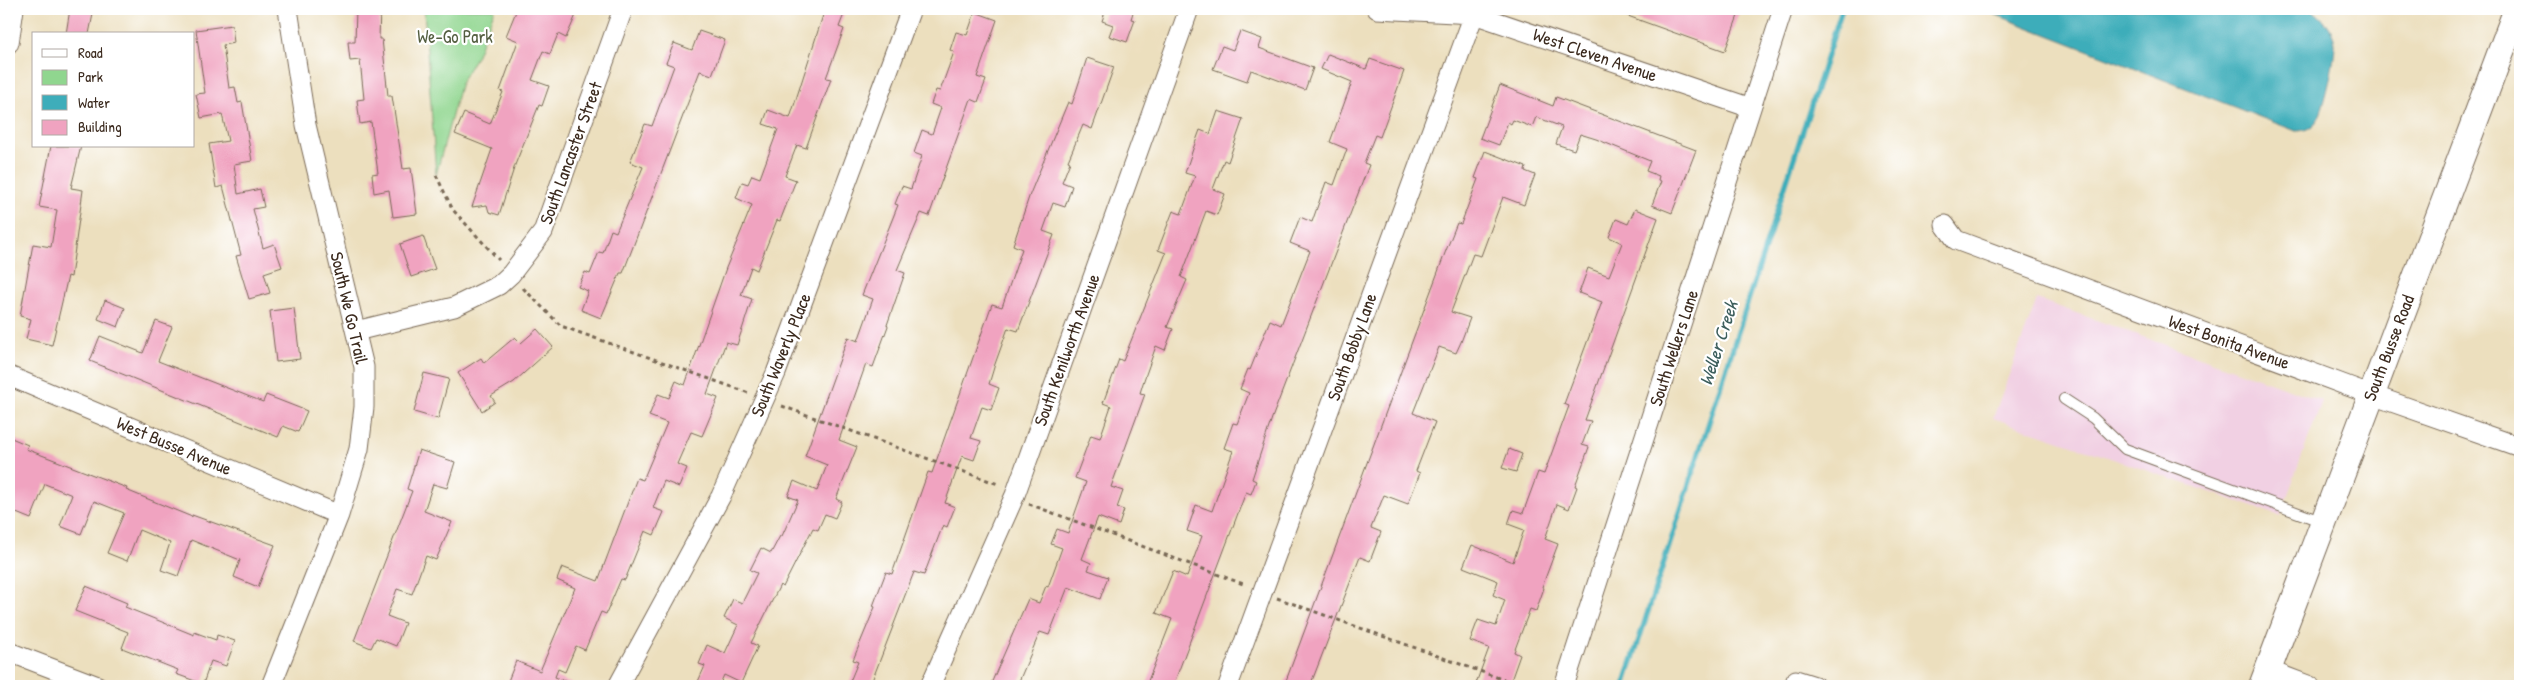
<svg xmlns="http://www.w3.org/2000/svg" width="2529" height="695" viewBox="0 0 2529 695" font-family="'Patrick Hand',sans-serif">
	<rect width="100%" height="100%" fill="#fff"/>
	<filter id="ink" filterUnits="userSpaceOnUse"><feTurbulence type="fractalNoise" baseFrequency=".02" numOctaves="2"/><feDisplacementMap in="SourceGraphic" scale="10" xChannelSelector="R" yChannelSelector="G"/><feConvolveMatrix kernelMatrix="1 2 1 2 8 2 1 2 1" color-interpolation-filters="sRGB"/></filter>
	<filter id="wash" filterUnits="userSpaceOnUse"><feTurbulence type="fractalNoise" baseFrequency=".0096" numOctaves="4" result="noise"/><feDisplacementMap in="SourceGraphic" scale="20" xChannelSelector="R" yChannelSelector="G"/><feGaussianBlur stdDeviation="1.12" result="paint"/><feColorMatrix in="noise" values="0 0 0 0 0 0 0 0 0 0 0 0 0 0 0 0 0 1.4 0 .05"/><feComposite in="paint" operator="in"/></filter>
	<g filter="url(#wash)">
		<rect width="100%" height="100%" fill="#ecdfbe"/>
		<path fill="#f1d0e3" d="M2037 299 2322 401 2280 516 1993 418Z"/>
		<path fill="#90d68f" stroke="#668056" d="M424 9H495L476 57 461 82 436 175Z"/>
		<path fill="#3eadba" stroke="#3c6c6c" d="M1981 9H2311C2322 17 2333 29 2335 43 2336 55 2324 114 2316 122 2310 129 2304 131 2296 131Z"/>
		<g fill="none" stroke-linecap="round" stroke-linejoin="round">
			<path stroke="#3eadba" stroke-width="5.5" d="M1624 686 1842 9"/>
		</g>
		<g id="blocks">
			<path fill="#f0a3c0" d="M70 9H94L89 34H66Z
				M356 9H380L379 39H382L388 96H392L403 169 411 168 417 214 393 217 389 190 374 193 372 174 378 173 371 122 360 124 357 100 364 99 360 60 350 61 348 42H355Z
				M517 9H561L576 15 566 38 558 34 550 54 543 51 532 80 549 86 542 106 539 105 515 165 499 215 489 212 487 205 472 207 492 149 455 134 464 113 490 124 503 92 500 91 518 41 506 36Z
				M825 9H846L839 27 844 29 826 78 831 79 806 148 797 145 785 176 796 180 780 221 777 220 757 270 751 267 741 295 752 299 737 345 726 342 707 394 718 398 702 436 691 432 677 464 687 468 679 487 664 481 653 508 664 512 654 535 645 531 625 580 621 579 606 614 601 612 585 650 576 646 565 672 558 669 555 677 577 686H506L516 661 540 671 575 588 557 580 562 567 598 581 637 478 643 480 667 423 649 416 658 394 669 398 676 381 685 385 726 268 752 205 736 198 742 182 748 184 752 175 760 178 778 129 763 124 768 110 790 118Z
				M1106 9H1134L1131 19 1135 20 1127 42 1109 36 1113 25 1102 21Z
				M1614 9H1726L1739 13 1725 51 1614 11Z
				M975 12 997 20 977 77 986 80 978 102 971 99 929 216 921 213 897 270 905 273 887 325 888 326 873 367 866 364 839 440 857 447 836 499 842 502 835 518 825 514 818 530 813 528 783 587 780 585 751 643 758 646 741 683 724 675 719 686H696L705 666 699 664 707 645 725 653 738 625 724 618 733 599 742 603 757 573 750 570 761 548 771 553 780 536H782L798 500 788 496 794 481 817 491 827 465 805 456 848 337 858 341 873 299 862 295 898 205 895 204 902 186 911 189 922 156 914 153 922 130 932 134 941 108 931 104 936 90 940 91 954 52 950 50 956 32 967 35Z
				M232 25 234 43 223 45 229 88 235 87 238 103 242 102 252 161 234 164 238 194 260 189 264 207 253 209 263 248 274 244 282 267 264 273 270 293 249 299 236 256 241 255 223 186 216 188 209 144 228 141 222 114 201 118 196 94 205 93 196 30Z
				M699 31 725 40 712 75 700 71 623 273H620L601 318 581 310 588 291 578 287 585 272 590 274 599 252 603 253 611 230 616 232 643 167 630 162 645 124 652 126 674 66 666 63 674 43 692 50Z
				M1240 31 1262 39 1259 48 1313 68 1305 90 1251 70 1247 81 1213 69 1222 46 1233 50Z
				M1328 54 1366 69 1370 59 1404 71 1380 137 1375 135 1364 163 1369 165 1272 418 1252 479 1256 481 1251 494 1246 492 1173 686H1146L1172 619 1156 613 1173 571 1187 577 1202 536 1187 531 1196 505 1212 511 1233 451 1224 448 1233 423 1237 424 1249 393 1240 389 1248 369 1250 370 1270 320 1281 325 1310 251 1290 243 1300 217 1312 222 1326 182 1334 185 1347 149 1330 142 1352 82 1321 69Z
				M1087 58 1114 67 1092 129 1083 125 1068 161 1070 162 1062 182 1072 186 1065 207 1053 203 1043 231 1054 235 1018 331 1008 328 995 364 989 384 999 388 991 410 982 407 971 438 981 441 974 460 962 456 945 503 955 507 947 527 943 525 924 575 914 572 870 686H848L858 662 853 660 875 607 873 606 886 572 892 574 928 472 932 473 992 304 1002 307 1022 249 1013 245 1030 194 1068 102 1072 104Z
				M1500 85 1553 106 1556 97 1696 150 1672 213 1652 205 1661 181 1658 180 1659 176 1646 171 1650 161 1596 139 1580 134 1574 150 1556 144 1562 127 1536 117 1532 127 1513 120 1511 124 1508 122 1499 145 1480 138Z
				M1218 111 1243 119 1228 162 1224 160 1213 189 1225 194 1217 215 1206 211 1181 277 1187 280 1167 327 1173 329 1165 350 1156 346 1144 380 1140 393 1145 394 1111 487 1123 491 1117 508 1124 510 1119 525 1098 517 1082 559 1091 563 1088 570 1108 577 1100 599 1068 587 1049 635 1040 632 1017 686H990L1028 599 1039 603 1046 586 1048 587 1062 548 1051 544 1057 529 1068 533 1086 482 1075 478 1081 462 1091 435 1100 438 1111 406 1103 403 1119 359 1123 361 1166 253 1158 250 1173 211 1181 214 1195 176 1185 173 1193 149 1200 130 1210 134Z
				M51 146H81L71 188 83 190 71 277 68 276 52 345 26 339 31 319 20 316 33 244 51 247 57 210 39 207Z
				M1485 151 1526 167 1525 171 1535 175 1524 205 1503 197 1481 256 1473 254 1451 312 1470 318 1461 342 1456 353 1439 347 1413 413 1435 422 1416 471 1420 473 1408 504 1384 495 1371 528 1381 532 1370 561 1360 557 1310 686H1284L1445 253 1457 223 1461 224 1478 179 1475 178Z
				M1635 209 1658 218 1585 420 1591 421 1582 445 1589 447 1575 486 1577 487 1569 509 1557 504 1545 539 1558 544 1542 587 1544 588 1536 611 1530 609 1514 652 1520 655 1509 686H1475L1489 648 1470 641 1478 620 1496 626 1505 600 1493 595 1498 581 1463 567 1472 545 1513 562 1524 530 1508 524 1513 510 1523 513 1538 472 1544 474 1569 406 1564 404 1602 302 1579 293 1588 268 1609 276 1622 243 1609 237 1616 219 1628 224Z
				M423 236 435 269 411 277 400 244Z
				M105 300 125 308 118 327 98 319Z
				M294 308 300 359 276 362 270 311Z
				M156 321 172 327 158 361 263 402 266 395 307 411 298 432 283 426 278 437 90 361 100 336 143 353Z
				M537 329 553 347 514 382 491 396 495 402 482 411 458 373 481 358 484 363 515 337 521 343Z
				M424 373 449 379 438 419 414 412Z
				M9 437 28 445 26 449 127 488 126 490 192 517V515L275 545 258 587 234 577 240 560 191 540 178 576 161 570 170 543 139 530 127 561 107 553 124 513 94 501 81 534 60 526 72 495 45 484 31 519 9 510Z
				M1509 449 1522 454 1516 472 1502 468Z
				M419 450 455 462 447 488 433 484 424 511 452 522 436 560 426 556 412 594 397 589 387 616 405 623 396 646 376 638 371 648 354 641 412 491 407 489Z
				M86 586 127 603 125 607 194 635V632L216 640 217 635 235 641 226 666 211 661 203 684 176 674 178 670 122 648 128 632 75 611Z"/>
		</g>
	</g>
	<g filter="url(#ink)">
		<use href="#blocks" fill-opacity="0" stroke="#796956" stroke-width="1"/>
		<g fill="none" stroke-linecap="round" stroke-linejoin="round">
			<defs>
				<path id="service" d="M2064 399 2093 418 2125 449 2323 522"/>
				<path id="minor" d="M1377 9 1474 14 1751 108
					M9 43 14 9
					M1945 225 1956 240 2372 395 2520 447
					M356 331 454 307 499 285 511 274 543 232 623 9
					M9 376 339 515
					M9 652 98 686
					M2268 670 2310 686
					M1796 680 1815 686
					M271 686 339 515 359 449 364 407V367L306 125 288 9
					M618 686 721 496 776 373 911 9
					M930 686 1015 495 1189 9
					M1228 686 1476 9
					M1564 686 1783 9"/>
				<path id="secondary" d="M2262 686 2517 9"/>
			</defs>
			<use href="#service" stroke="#796956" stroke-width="12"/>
			<use href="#minor" stroke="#796956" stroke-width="21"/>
			<use href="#secondary" stroke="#796956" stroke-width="28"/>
			<path stroke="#796956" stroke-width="3" stroke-dasharray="4 4" stroke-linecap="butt" d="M436 175 453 210 499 260
				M523 288 561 326 749 393
				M782 406 998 484
				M1029 504 1246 585
				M1277 598 1521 686"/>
			<use href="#service" stroke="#fff" stroke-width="10"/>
			<use href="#minor" stroke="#fff" stroke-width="19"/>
			<use href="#secondary" stroke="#fff" stroke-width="26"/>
		</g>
	</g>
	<g text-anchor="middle" stroke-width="4.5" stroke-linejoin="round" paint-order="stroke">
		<g font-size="18" fill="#545e40" stroke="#fff">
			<text x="455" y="43">We-Go Park</text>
		</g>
		<g font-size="18" fill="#3b2a1e" stroke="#fff">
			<text transform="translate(1595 55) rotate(19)" y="6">West Cleven Avenue</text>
			<text transform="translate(571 153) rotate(-70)" y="6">South Lancaster Street</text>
			<text transform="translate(349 308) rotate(77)" y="6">South We Go Trail</text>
			<text transform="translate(2229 342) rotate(20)" y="6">West Bonita Avenue</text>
			<text transform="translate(1352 347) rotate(-70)" y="6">South Bobby Lane</text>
			<text transform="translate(1674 348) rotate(-72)" y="6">South Wellers Lane</text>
			<text transform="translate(2389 348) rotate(-69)" y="6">South Busse Road</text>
			<text transform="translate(1067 350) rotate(-70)" y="6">South Kenilworth Avenue</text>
			<text transform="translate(781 355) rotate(-68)" y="6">South Waverly Place</text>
			<text transform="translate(174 446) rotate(23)" y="6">West Busse Avenue</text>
		</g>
		<g font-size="19" font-style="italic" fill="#3c5e5c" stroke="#fff">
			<text transform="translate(1718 343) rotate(-72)" y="7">Weller Creek</text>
		</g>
	</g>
	<rect width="2529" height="695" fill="none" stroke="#fff" stroke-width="30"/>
	<rect x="32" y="32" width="162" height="115" fill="#ffffff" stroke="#b1aaa5"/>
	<rect x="42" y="49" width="25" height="8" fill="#ffffff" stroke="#b1aaa5"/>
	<text x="78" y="58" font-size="15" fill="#3b2a1e">Road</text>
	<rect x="42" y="70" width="25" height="15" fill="#90d68f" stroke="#b1aaa5"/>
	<text x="78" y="82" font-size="15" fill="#3b2a1e">Park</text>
	<rect x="42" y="95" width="25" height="15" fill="#3eadba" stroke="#b1aaa5"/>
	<text x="78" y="108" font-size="15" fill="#3b2a1e">Water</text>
	<rect x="42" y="120" width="25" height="15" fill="#f0a3c0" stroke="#b1aaa5"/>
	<text x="78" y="132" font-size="15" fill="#3b2a1e">Building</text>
</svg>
